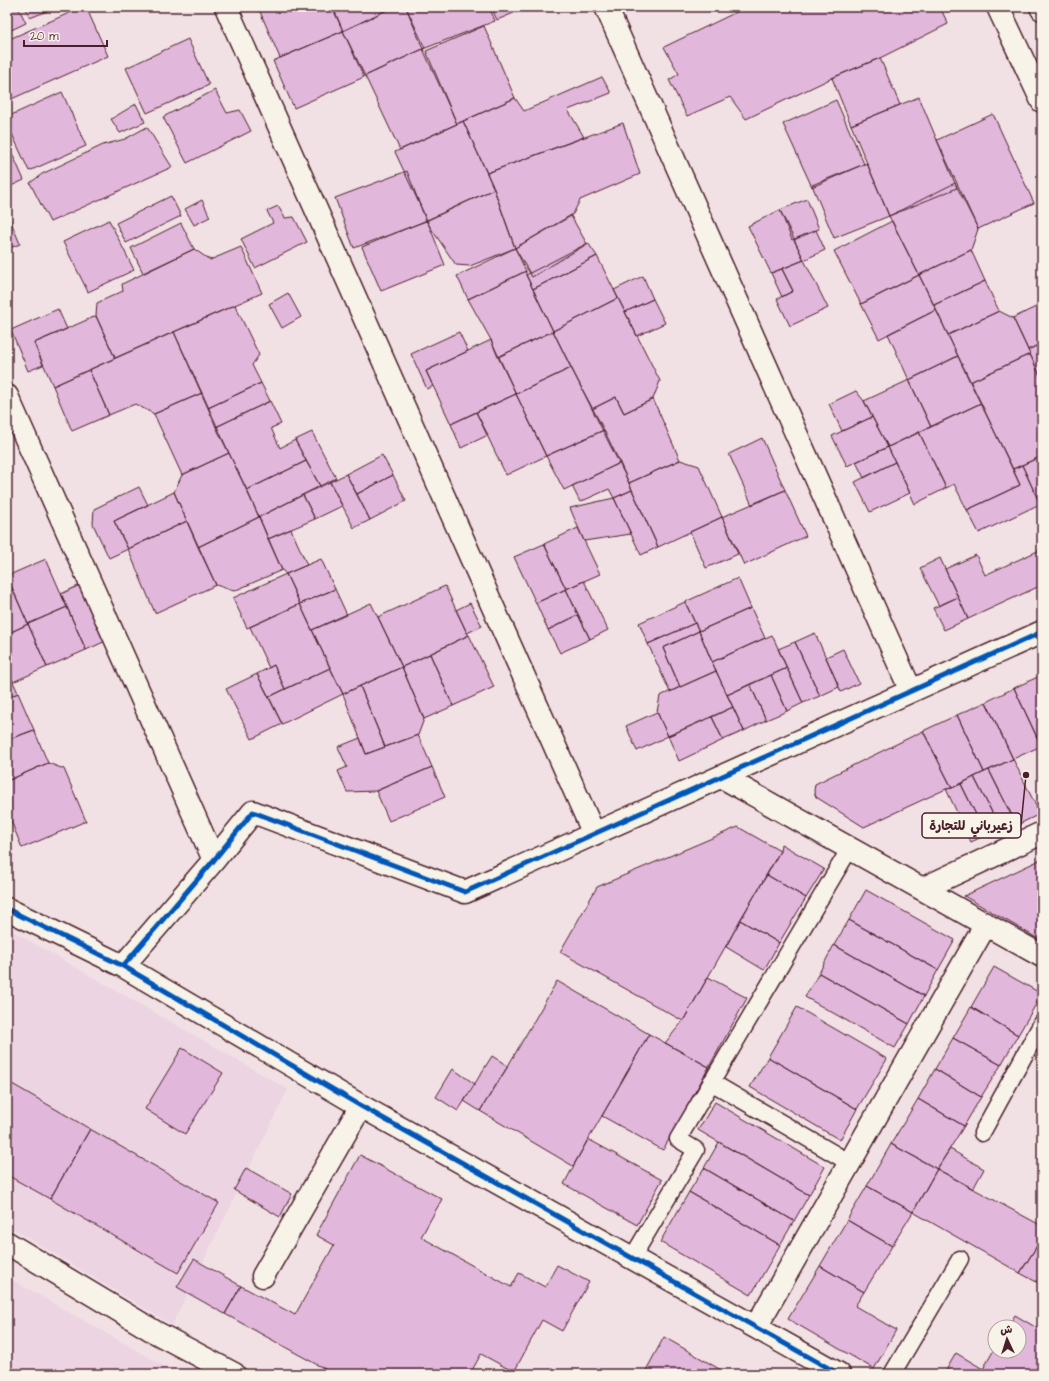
<svg xmlns="http://www.w3.org/2000/svg" width="1049" height="1381" viewBox="0 0 1049 1381" font-family="'Architects Daughter','Playpen Sans Arabic',sans-serif">
	<rect width="100%" height="100%" fill="#f1e1e4"/>
	<filter id="ink" filterUnits="userSpaceOnUse"><feTurbulence type="fractalNoise" baseFrequency=".025" numOctaves="2"/><feDisplacementMap in="SourceGraphic" scale="8" xChannelSelector="R" yChannelSelector="G"/><feConvolveMatrix kernelMatrix="1 2 1 2 8 2 1 2 1" color-interpolation-filters="sRGB"/></filter>
	<g filter="url(#ink)">
		<path fill="#ecd4e2" d="M7 928 288 1089 172 1325 7 1225Z
			M7 1277 178 1374H7Z"/>
		<path fill="#e2b7dc" stroke="#4a1f2b" d="M7 7H18L26 23 7 32Z
			M25 7H57L30 18Z
			M83 7H86L108 56 7 101V40Z
			M258 7H333L343 31 280 58Z
			M332 7H393L343 31Z
			M393 7H406L425 48 365 76 343 31Z
			M406 7H489L495 21 423 49Z
			M491 7H528L497 20Z
			M747 7H940L948 24 880 58 832 78 746 119 730 97 687 116 669 80 679 74 664 47Z
			M484 26 515 98 457 124 426 51Z
			M343 31 364 77 294 108 273 61Z
			M188 39 209 85 147 113 126 68Z
			M423 49 457 124 400 150 365 76Z
			M880 58 900 105 851 125 832 78Z
			M602 77 611 93 568 110 584 137 487 173 463 121 515 98 524 111Z
			M215 90 227 113 240 110 251 131 187 163 163 117Z
			M62 92 86 146 29 171 7 123V117Z
			M919 97 957 188 889 216 851 125Z
			M836 100 864 164 812 187 783 124Z
			M136 104 145 122 120 133 111 119Z
			M993 114 1034 203 978 229 937 140Z
			M463 121 494 189 427 220 395 152Z
			M623 123 640 174 580 200 573 214 515 248 494 189 487 173Z
			M147 127 172 167 50 222 30 183 42 174 103 145 125 139Z
			M7 142 24 180 7 188Z
			M867 163 889 216 834 238 812 185Z
			M407 171 426 221 354 248 335 198Z
			M955 183 978 229 971 250 919 275 889 216Z
			M494 189 515 248 470 266 456 265 426 221Z
			M171 196 181 216 126 243 116 223Z
			M807 199 819 229 792 240 780 210Z
			M202 200 210 217 194 225 185 209Z
			M278 206 285 218 294 217 307 242 255 268 241 239 273 223 267 211Z
			M780 210 804 260 771 273 748 226Z
			M7 212 20 244 7 249Z
			M571 216 587 244 532 277 515 248Z
			M109 220 134 270 88 292 63 242Z
			M427 220 445 265 381 291 362 247Z
			M892 221 919 275 861 304 834 251Z
			M181 223 194 249 143 273 131 248Z
			M816 230 825 250 804 260 794 240Z
			M588 243 597 256 533 289 526 275Z
			M241 247 262 293 115 358 96 316 97 303 123 291 122 284 194 249 210 260Z
			M515 248 526 271 468 299 457 276Z
			M971 250 985 281 934 305 919 275Z
			M597 256 618 298 553 331 533 289Z
			M804 260 828 308 790 326 777 299 793 291 782 269Z
			M782 269 793 291 782 297 771 273Z
			M526 271V275L553 331 498 357 491 340 468 299Z
			M919 275 936 310 879 339 861 304Z
			M643 276 653 299 625 312 614 290Z
			M985 281 999 311 948 335 934 305Z
			M288 293 301 317 282 328 269 304Z
			M618 298 660 381 653 399 624 413 616 397 592 409 553 331Z
			M653 299 665 323 637 336 625 312Z
			M1042 304V343L1028 350 1013 318Z
			M235 305 259 355 252 365 261 383 208 408 174 332Z
			M58 309 67 329 34 343 43 365 28 371 11 330Z
			M936 310 958 356 909 380 888 334Z
			M999 311 1013 318 1030 354 970 382 948 335Z
			M96 316 115 358 53 386 34 343Z
			M553 331 571 368 516 394 498 357Z
			M174 332 202 393 154 414 135 404 109 415 89 370Z
			M459 332 468 351 426 371 433 386 427 389 411 354Z
			M491 340 516 394 451 424 426 371Z
			M1042 343V380L1028 350Z
			M1030 354 1042 380V456L1013 469 970 382Z
			M958 356 981 403 931 427 909 380Z
			M571 368 604 430 546 456 516 394Z
			M89 370 109 415 72 431 53 386Z
			M909 380 931 427 888 447 864 401Z
			M261 383 270 401 216 427 208 408Z
			M856 391 864 401 872 417 842 431 829 404Z
			M202 393 229 453 182 475 154 414Z
			M516 394 546 456 506 475 476 412Z
			M616 397 624 413 653 399 680 460 629 483 592 409Z
			M270 401 281 424 271 428 280 448 295 440 306 461 247 490 216 427Z
			M981 403 1020 485 967 510 954 484 946 488 919 432Z
			M476 412 488 435 461 448 451 424Z
			M872 417 888 447 847 466 832 436Z
			M604 430 620 463 564 490 546 456Z
			M312 432 336 478 320 486 295 440Z
			M919 432 946 488 915 504 888 447Z
			M762 438 785 490 752 505 729 454Z
			M888 447 895 462 864 478 856 462Z
			M229 453 259 517 198 547 174 492 182 475Z
			M382 455 393 475 357 494 346 474Z
			M1042 456V503L1040 504 1022 465Z
			M680 460 699 466 722 517 658 547 629 483Z
			M306 461 320 486 259 517 247 490Z
			M895 462 910 493 870 512 855 482Z
			M620 463 632 490 614 498 609 489 580 502 572 486Z
			M1022 465 1040 504 979 533 967 510 1020 485 1013 469Z
			M346 474 370 520 354 528 330 482Z
			M393 475 406 501 370 520 357 494Z
			M330 482 342 506 315 519 303 495Z
			M139 487 148 505 114 521 128 549 109 558 93 524 94 509Z
			M632 490 658 547 641 555 614 498Z
			M785 490 806 536 744 565 722 517Z
			M174 492 187 521 128 549 114 521Z
			M303 495 315 519 268 539 259 517Z
			M614 498 631 534 584 541 570 508Z
			M259 517 282 570 234 591 216 585 198 547Z
			M722 517 738 554 706 568 690 532Z
			M187 521 216 585 155 613 128 549Z
			M578 528 600 574 566 589 544 544Z
			M291 529 307 565 286 574 282 570 268 539Z
			M544 544 566 589 536 603 514 557Z
			M1042 549V585L968 619 945 569 976 555 985 575Z
			M940 558 958 597 939 606 920 568Z
			M46 559 67 607 28 624 7 576Z
			M321 559 335 589 300 604 286 574Z
			M286 574 300 604 247 628 233 598Z
			M7 577 28 624 7 634Z
			M738 578 751 608 699 631 685 602Z
			M584 581 608 630 590 639 566 589Z
			M82 584 108 640 86 650 61 594Z
			M445 586 467 633 469 635 402 667 378 617Z
			M335 589 347 615 312 630 300 604Z
			M566 589 578 615 548 630 536 603Z
			M958 597 968 619 944 630 933 608Z
			M685 602 695 623 648 644 639 623Z
			M371 603 402 667 343 694 312 630Z
			M470 603 482 626 467 633 456 610Z
			M300 604 330 668 285 689 274 665 269 668 250 627Z
			M67 607 86 650 47 667 28 624Z
			M751 608 765 638 712 662 699 631Z
			M578 615 590 639 560 653 548 630Z
			M695 623 699 631 663 648 680 687 670 692 648 644Z
			M28 624 47 667 13 682 7 668V634Z
			M699 631 716 671 680 687 663 648Z
			M815 633 839 687 820 696 795 642Z
			M469 635 494 687 453 706 430 654Z
			M772 635 787 668 727 695 712 662Z
			M795 642 820 696 803 703 778 649Z
			M843 649 859 683 841 692 826 657Z
			M430 654 453 706 424 719 402 667Z
			M274 665 285 689 269 697 257 674Z
			M402 667 424 719 418 735 385 747 360 686Z
			M7 668 18 693 7 698Z
			M330 668 343 694 282 724 269 697Z
			M787 668 803 703 787 711 771 675Z
			M716 671 733 707 668 736 657 712 660 696Z
			M257 674 282 724 252 739 226 689Z
			M771 675 787 711 766 720 750 684Z
			M1042 675V746H1041L1014 688Z
			M750 684 766 720 744 731 727 695Z
			M360 686 385 747 366 754 343 694Z
			M1014 688 1041 746 1013 759 986 702Z
			M18 693 34 730 7 740V698Z
			M986 702 1013 759 984 772 957 715Z
			M733 707 744 731 723 740 712 717Z
			M657 712 668 736 637 751 626 726Z
			M957 715 984 772 952 788 923 731Z
			M712 717 723 740 679 761 668 736Z
			M34 730 48 763 7 781V740Z
			M923 731 952 788 946 789 864 827 816 797 814 791 815 784Z
			M418 735 432 767 376 791 347 792 338 771 347 767 338 747 360 738 366 754Z
			M1013 759 1040 814 1017 825 989 770Z
			M48 763 64 769 86 821 22 848 7 811V781Z
			M432 767 445 797 389 821 376 791Z
			M989 770 1014 821 1000 828 974 777Z
			M974 777 1000 828 986 835 961 784Z
			M961 784 986 835 971 842 946 789 952 788Z
			M738 827 780 851 683 1021 560 952 597 887Z
			M781 844 824 869 806 898 767 875 780 851Z
			M1042 859V941L964 896Z
			M767 875 806 898 779 943 740 920Z
			M866 890 955 940 938 970 849 920Z
			M740 920 779 943 764 970 726 947Z
			M849 920 938 970 924 996 834 945Z
			M834 945 924 996 909 1024 819 973Z
			M994 967 1042 994 1018 1035 971 1007Z
			M819 973 909 1024 895 1048 805 997Z
			M708 977 747 998 709 1067 665 1043 683 1021Z
			M557 981 649 1034 573 1166 480 1111 508 1066Z
			M797 1007 887 1059 857 1109 768 1057Z
			M971 1007 1018 1035 1001 1065 953 1038Z
			M649 1034 709 1067 663 1150 602 1116Z
			M953 1038 1001 1065 981 1097 935 1069Z
			M182 1048 223 1073 185 1134 145 1109Z
			M492 1056 508 1066 480 1111 464 1101Z
			M768 1057 857 1109 840 1140 750 1087Z
			M453 1069 475 1084 458 1111 436 1097Z
			M935 1069 981 1097 964 1126 918 1099Z
			M7 1081 90 1129 50 1199 7 1175Z
			M918 1099 964 1126 937 1169 891 1144Z
			M715 1102 825 1167 809 1195 698 1130Z
			M90 1129 219 1203 178 1273 50 1199Z
			M588 1139 662 1180 637 1225 564 1184Z
			M719 1142 809 1195 794 1221 704 1168Z
			M891 1144 937 1169 913 1212 867 1186Z
			M950 1149 984 1169 973 1189 937 1169Z
			M360 1155 442 1199 421 1237 511 1287 519 1273 545 1287 557 1265 589 1282 562 1331 542 1320 514 1372 481 1354 470 1374H334L225 1314 241 1286 295 1315 334 1245 316 1235Z
			M246 1168 292 1194 280 1217 234 1190Z
			M704 1168 794 1221 780 1245 689 1192Z
			M937 1169 1042 1226V1238L1020 1273 913 1212Z
			M867 1186 913 1212 892 1246 847 1220Z
			M689 1192 780 1245 751 1295 660 1242Z
			M847 1220 892 1246 864 1292 820 1266Z
			M1042 1238V1285L1020 1273Z
			M194 1259 241 1286 225 1314 177 1287Z
			M820 1266 864 1292 855 1306 896 1330 874 1369 788 1319Z
			M1015 1315 1042 1331V1374H991L983 1369 995 1348V1351H1019V1327H1008Z
			M664 1337 728 1374H644Z
			M956 1353 983 1369 991 1374H944Z"/>
		<g fill="none" stroke-linecap="round" stroke-linejoin="round">
			<defs>
				<path id="lane" d="M711 1082 850 1163
					M982 1133 1042 1023
					M632 1258 696 1150 678 1139 850 848
					M892 1374 960 1259"/>
				<path id="street" d="M226 7 594 834
					M606 7 911 691
					M998 7 1042 101
					M1041 7 1042 9
					M7 396 214 860
					M722 777 1042 956
					M922 889 1042 833
					M7 909 123 966 361 1106 839 1374
					M123 966 214 860 253 812 465 892 1042 632
					M7 1243 155 1332 234 1374
					M263 1276 361 1106
					M756 1327 986 924"/>
			</defs>
			<use href="#lane" stroke="#4a1f2b" stroke-width="19"/>
			<use href="#street" stroke="#4a1f2b" stroke-width="25"/>
			<use href="#lane" stroke="#f7f3e8" stroke-width="16"/>
			<use href="#street" stroke="#f7f3e8" stroke-width="22"/>
			<defs>
				<path id="cycleway" d="M7 909 123 966 361 1106 839 1374
					M123 966 214 860 253 812 465 892 1042 632"/>
			</defs>
			<use href="#cycleway" stroke="#f7f3e8" stroke-width="8"/>
			<use href="#cycleway" stroke="#0057b8" stroke-width="5"/>
		</g>
	</g>
	<path fill="none" stroke="#4a1f2b" stroke-width="1.5" d="M1026 775L1021 825"/>
	<circle fill="#4a1f2b" stroke="#f7f3e8" stroke-width="1.5" cx="1026" cy="775" r="4"/>
	<rect fill="#f7f3e8" stroke="#4a1f2b" stroke-width="1.5" x="922" y="813" width="99" height="25" rx="4"/>
	<g font-size="13" text-anchor="middle" font-weight="bold" fill="#4a1f2b">
		<text x="971" y="830">زعيرباني للتجارة</text>
	</g>
	<rect width="1049" height="1381" fill="none" stroke="#f7f3e8" stroke-width="24"/>
	<rect x="12" y="12" width="1025" height="1357" fill="none" stroke="#4a1f2b" stroke-width="1.5" filter="url(#ink)"/>
	<g transform="translate(1007 1339) rotate(356)"><circle r="19" fill="#f7f3e8" stroke="#b29e9c"/>
	<path d="M0-3L7 15L0 10L-7 15Z" fill="#4a1f2b"/>
	<text y="-6" font-size="11" font-weight="bold" text-anchor="middle" fill="#4a1f2b">ش</text>
	</g>
	<path d="M24 40v6h83v-6" fill="none" stroke="#4a1f2b" stroke-width="2"/>
	<text x="30" y="40" font-size="12" fill="#4a1f2b" stroke="#f7f3e8" stroke-width="3" paint-order="stroke">20 m</text>
</svg>
